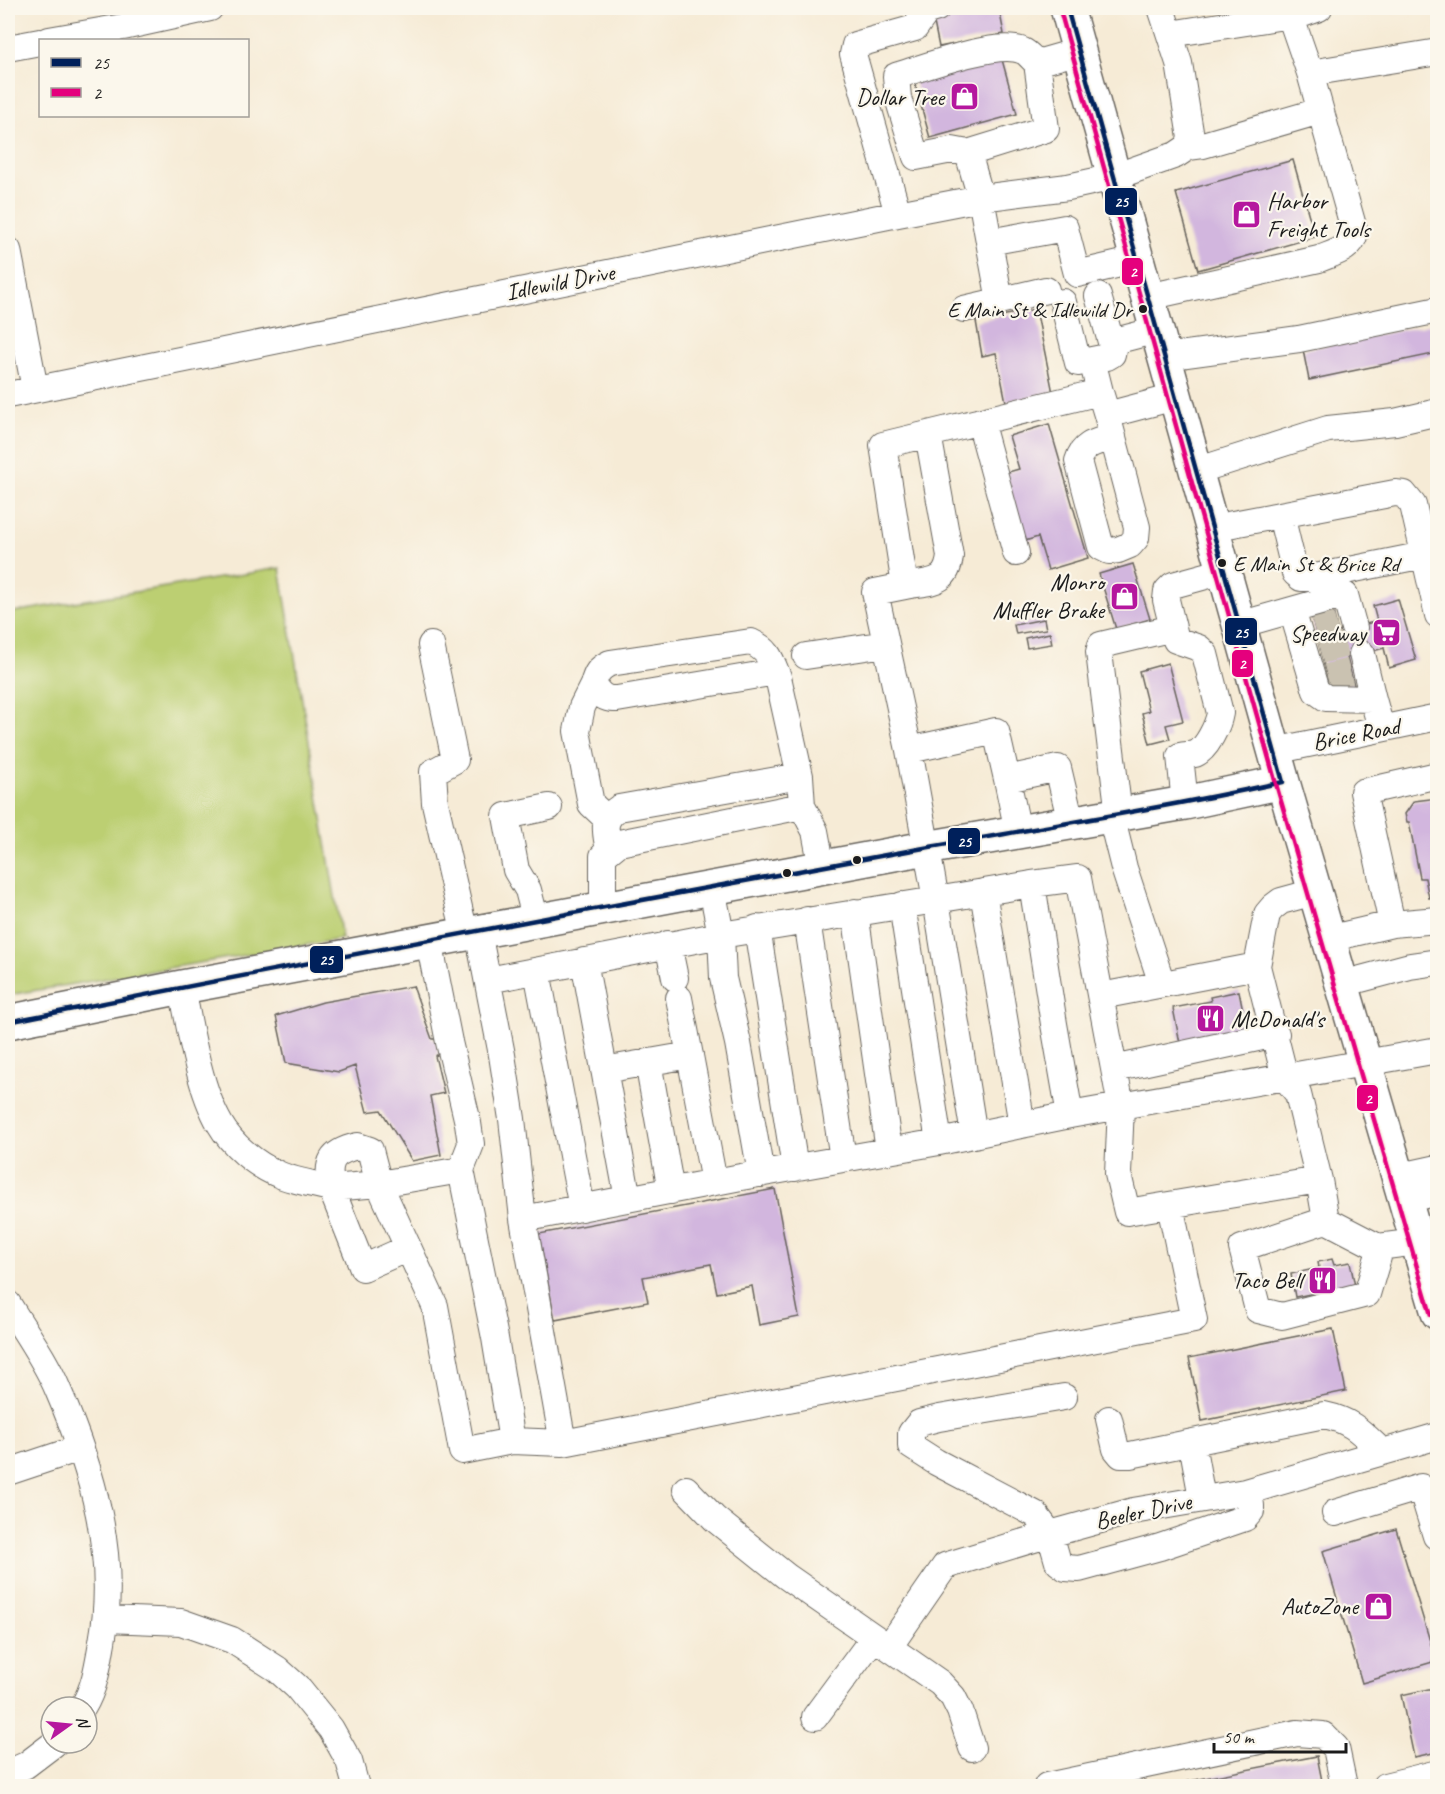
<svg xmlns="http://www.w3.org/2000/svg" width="1445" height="1794" viewBox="0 0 1445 1794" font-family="Caveat,sans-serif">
	<rect width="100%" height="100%" fill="#fbf7ec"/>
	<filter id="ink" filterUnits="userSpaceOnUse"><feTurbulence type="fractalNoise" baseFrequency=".0167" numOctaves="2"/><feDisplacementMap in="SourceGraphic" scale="12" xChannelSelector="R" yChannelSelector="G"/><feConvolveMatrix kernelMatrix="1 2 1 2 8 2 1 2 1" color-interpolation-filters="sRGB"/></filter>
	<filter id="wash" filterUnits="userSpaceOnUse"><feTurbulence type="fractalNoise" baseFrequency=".008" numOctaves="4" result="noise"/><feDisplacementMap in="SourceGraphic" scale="24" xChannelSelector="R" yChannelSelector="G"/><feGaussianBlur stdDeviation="1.35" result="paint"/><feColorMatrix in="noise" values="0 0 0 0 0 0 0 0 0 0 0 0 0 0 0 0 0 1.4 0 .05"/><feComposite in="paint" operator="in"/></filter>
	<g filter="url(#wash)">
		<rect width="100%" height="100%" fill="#f6ebd6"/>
		<path fill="#bccf72" stroke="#6c7647" stroke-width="1.5" d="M280 568 342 939 8 995V613Z"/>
		<g id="blocks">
			<path fill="#d2b6de" d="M963 8H999L1004 34 939 47 932 13Z
				M1001 56 1017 114 930 138 914 80Z
				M1293 160 1315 237 1198 270 1176 193Z
				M1036 309 1053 393 1006 402 996 353 982 356 976 321Z
				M1438 323V353L1309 380 1303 350Z
				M1049 424 1088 558 1048 570 1038 537 1025 541 1005 473 1019 469 1009 436Z
				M1133 564 1150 619 1116 629 1099 574Z
				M1398 599 1416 660 1389 668 1384 648 1347 658 1355 689H1330L1310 610 1333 611 1338 632 1377 621 1373 606Z
				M1044 619 1046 629 1016 634 1014 625Z
				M1050 633 1052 644 1027 648 1025 638Z
				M1168 663 1183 721 1166 725 1170 739 1150 744 1142 713 1149 711 1139 671Z
				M1438 798V896L1429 898 1425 878H1420L1409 822H1407L1405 814 1414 801Z
				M413 986 432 1039H435L439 1054 435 1056 444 1093 430 1096 441 1155 412 1161 381 1110 367 1112 355 1066 339 1072 286 1063 276 1016 323 1002Z
				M1239 991 1247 1030 1180 1043 1173 1008 1211 1001 1210 997Z
				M775 1189 799 1317 759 1325 752 1286 717 1293 711 1264 643 1277 648 1302 555 1320 539 1234Z
				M1332 1259 1334 1265 1350 1262 1355 1286 1321 1294V1292L1295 1297 1291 1274 1319 1268 1318 1262Z
				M1333 1329 1346 1391 1202 1421 1189 1358Z
				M1396 1529 1436 1661 1362 1683 1323 1551Z
				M1438 1687V1752L1414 1757 1401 1695Z
				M1317 1756 1323 1786H1169V1785Z"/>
		</g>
	</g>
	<g filter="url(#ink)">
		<use href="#blocks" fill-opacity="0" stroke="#68645d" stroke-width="1.5"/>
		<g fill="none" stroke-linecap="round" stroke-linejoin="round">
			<path stroke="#cac2b1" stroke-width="26" stroke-dasharray="26 13" stroke-linecap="butt" d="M1314 628 1336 622
				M1320 651 1358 641
				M1327 677 1350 671"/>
			<defs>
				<path id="minor" d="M1170 34 1290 15
					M49 40 123 27 210 8
					M8 48 40 42
					M1310 73 1438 52
					M1188 147 1203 145 1320 111
					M968 153 1046 129 1037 63
					M898 214 853 54 855 45 915 28 927 11 937 8
					M989 242 1065 228 1077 274 1137 260
					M8 250 35 389
					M1098 296 1111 342
					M1148 297 1319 259C1333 253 1351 250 1355 233L1310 73 1290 15 1305 13 1319 8
					M1000 301 981 198 968 153 952 150 916 157 898 98 896 76C922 68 998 39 1023 51 1028 53 1033 60 1037 63L1079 51
					M1063 302 1078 363 1092 360 1100 392
					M964 309 1046 290
					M1164 357 1299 339 1438 310
					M1092 360 1107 357 1112 354 1113 349 1111 342 1157 330
					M8 395 898 214 981 198 1068 187 1114 177 1176 155 1188 147 1191 138 1179 63 1161 8
					M1107 415 1137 527 1136 538 1130 545 1118 550 1109 551 1101 547 1078 461C1083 443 1097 442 1113 437
					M980 421 1016 553
					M1196 471 1328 429 1395 422 1438 412
					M1281 515 1295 573 1301 578H1310L1424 555
					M1212 528 1395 493 1404 494 1413 505 1438 615
					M905 586C930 581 947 585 950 556L928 434
					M1292 610 1345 595 1354 628
					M1239 625 1292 610 1316 691 1326 698 1373 699 1381 728
					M431 645 455 760 433 772 435 803 465 934
					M1362 654 1373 699
					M806 656 886 644
					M776 672 617 699C605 700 600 695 593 685 596 673 599 668 610 663L751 642C769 650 771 660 778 677L800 776 802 806
					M593 685 582 707 577 731 591 804 607 819
					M909 750 996 731 1007 779 1058 768 1071 823
					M1274 751 1438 717
					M1007 779 1018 832
					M1185 803 1180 756C1185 755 1191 755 1195 754 1207 749 1218 725 1220 713L1205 654 1199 648 1176 640 1166 600 1167 591 1173 585 1224 571
					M1119 815 1099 652 1101 645 1173 628
					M1111 816 1124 868 1162 984
					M609 851C606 831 600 820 619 808L800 776
					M1032 884 1078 878 1121 1106 1118 1174 1127 1212 1319 1180
					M983 892 1022 1125
					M1314 892 1281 901 1273 907 1267 914 1257 966 1285 1077 1298 1094 1319 1180 1326 1220 1378 1247 1417 1242
					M902 905 939 1142
					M603 908V856L619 843 802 806 815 831 822 868
					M855 912 889 1151
					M807 920 843 1159
					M536 921 528 890 516 870 506 816 549 807
					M1392 924 1363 792 1438 775
					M757 928 795 1168
					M478 932 502 1055 512 1119 523 1219 741 1177 939 1142 1070 1115 1438 1050
					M1328 939 1392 924 1438 920
					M429 941 449 1042 468 1123 471 1144 461 1170 495 1338 512 1441
					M668 944 675 978
					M584 961 628 1199
					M537 971 582 1208
					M488 980 721 935 712 888
					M1342 984 1410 966 1438 962
					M182 987C190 1029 199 1088 220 1124 232 1145 256 1165 278 1174 294 1181 314 1184 331 1188L363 1268 408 1248
					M1101 996 1257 966
					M679 998 714 1182
					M648 1062 671 1191
					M1114 1069 1276 1034
					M604 1070 690 1055
					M974 1135 936 900 1032 884 1054 1024 1070 1115
					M358 1146 370 1150 379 1184 331 1188C327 1162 330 1152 358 1146Z
					M461 1170 379 1184 435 1306 462 1451 512 1441 563 1443 523 1219
					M761 1174 738 1043 723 978 721 935 936 900 909 750 875 592 905 586 883 445 1100 392 1107 415 1175 397
					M1397 1177 1438 1168
					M1404 1199 1438 1193
					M1326 1220 1242 1248 1258 1310 1282 1316 1367 1294 1378 1257V1247
					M8 1304C25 1332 45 1359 58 1390 92 1469 118 1556 102 1642 98 1665 95 1687 83 1707
					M1064 1397 939 1418 919 1423 911 1433V1446L936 1462 1035 1514 1050 1534 1058 1562 1066 1568 1079 1569 1160 1547 1245 1518 1251 1511V1505L1245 1492
					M1109 1419 1116 1449 1121 1455H1130L1324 1415C1353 1421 1362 1433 1382 1452
					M563 1443 1194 1320 1170 1205
					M1192 1443 1202 1498
					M8 1472 80 1448
					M686 1489 715 1519 786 1576 940 1683 953 1697 960 1711 972 1748
					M1335 1513 1421 1487 1436 1536
					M107 1619 181 1622 232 1640 277 1669 297 1687 331 1729 349 1761 356 1786
					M889 1647 945 1566 1050 1534 1133 1511 1245 1492 1438 1436
					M815 1717 874 1637
					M8 1773 26 1765 55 1743
					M1047 1786 1297 1733 1323 1735 1336 1748 1344 1786
					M1385 1786 1438 1773"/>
				<path id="major" d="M1067 8 1283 782 1438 1313
					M8 1022 182 987 926 848 1185 803 1283 782"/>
			</defs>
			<use href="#minor" stroke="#68645d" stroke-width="28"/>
			<use href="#major" stroke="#68645d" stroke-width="36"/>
			<use href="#minor" stroke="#fff" stroke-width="26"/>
			<use href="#major" stroke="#fff" stroke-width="33"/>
			<defs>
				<path id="bus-1" d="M1067 8 1283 782
					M8 1022C313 961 618 904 924 848 1044 827 1164 808 1283 782"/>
				<path id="bus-2" d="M1060 10 1276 784 1431 1315"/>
			</defs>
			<use href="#bus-1" stroke="#fbf7ec" stroke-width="9"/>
			<use href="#bus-2" stroke="#fbf7ec" stroke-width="9"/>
			<use href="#bus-1" stroke="#00205b" stroke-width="4.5"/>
			<use href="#bus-2" stroke="#e5007d" stroke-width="4.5"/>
		</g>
	</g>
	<defs>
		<symbol id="shop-square" viewBox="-11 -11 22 22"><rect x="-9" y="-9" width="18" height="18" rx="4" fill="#b5179e" stroke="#fbf7ec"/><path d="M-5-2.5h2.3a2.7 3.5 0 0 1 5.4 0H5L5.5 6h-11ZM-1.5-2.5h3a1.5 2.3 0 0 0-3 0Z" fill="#fff"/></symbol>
		<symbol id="supermarket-square" viewBox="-11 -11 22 22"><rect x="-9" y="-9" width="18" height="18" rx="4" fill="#b5179e" stroke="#fbf7ec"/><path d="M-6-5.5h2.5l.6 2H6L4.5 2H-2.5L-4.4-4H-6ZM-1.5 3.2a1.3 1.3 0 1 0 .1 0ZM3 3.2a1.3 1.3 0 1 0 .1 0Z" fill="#fff"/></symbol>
		<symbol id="restaurant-square" viewBox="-11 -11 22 22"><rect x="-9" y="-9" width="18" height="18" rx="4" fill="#b5179e" stroke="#fbf7ec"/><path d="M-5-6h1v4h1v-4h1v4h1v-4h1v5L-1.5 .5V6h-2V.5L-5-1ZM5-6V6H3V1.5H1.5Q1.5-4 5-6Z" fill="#fff"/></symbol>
	</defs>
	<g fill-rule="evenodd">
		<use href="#shop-square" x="948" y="80" width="33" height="33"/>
		<use href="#shop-square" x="1230" y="198" width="33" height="33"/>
		<use href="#shop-square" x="1108" y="580" width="33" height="33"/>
		<use href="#supermarket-square" x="1370" y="616" width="33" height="33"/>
		<use href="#restaurant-square" x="1194" y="1002" width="33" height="33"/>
		<use href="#restaurant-square" x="1306" y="1264" width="33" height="33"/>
		<use href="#shop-square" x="1362" y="1590" width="33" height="33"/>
	</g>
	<g fill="#1c1c1c" stroke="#fbf7ec" stroke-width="2">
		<circle cx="1143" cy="309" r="5"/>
		<circle cx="1222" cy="563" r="5"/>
		<circle cx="857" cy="860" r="5"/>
		<circle cx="787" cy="873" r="5"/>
	</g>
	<g text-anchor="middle" stroke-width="4.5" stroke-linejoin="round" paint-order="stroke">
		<g font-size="22" fill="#1c1c1c" stroke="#fbf7ec" text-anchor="end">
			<text x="1132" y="317">E Main St &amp; Idlewild Dr</text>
			<text x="1233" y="571" text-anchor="start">E Main St &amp; Brice Rd</text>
		</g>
		<g font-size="24" fill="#1c1c1c" stroke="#fbf7ec" text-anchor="end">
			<text x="944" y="105">Dollar Tree</text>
			<text x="1267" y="209" text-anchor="start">Harbor<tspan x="1267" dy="28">Freight Tools</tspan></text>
			<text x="1104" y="590">Monro<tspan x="1104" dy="28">Muffler Brake</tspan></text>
			<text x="1366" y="641">Speedway</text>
			<text x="1231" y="1027" text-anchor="start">McDonald's</text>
			<text x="1302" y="1288">Taco Bell</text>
			<text x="1358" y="1614">AutoZone</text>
		</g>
		<g font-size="24" fill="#1c1c1c" stroke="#fbf7ec">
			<text transform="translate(560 282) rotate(-11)" y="8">Idlewild Drive</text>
			<text transform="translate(1356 734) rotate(-11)" y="8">Brice Road</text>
			<text transform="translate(1143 1511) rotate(-12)" y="8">Beeler Drive</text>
		</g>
	</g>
	<g stroke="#fbf7ec" stroke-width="2">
		<rect x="1104" y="187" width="34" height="29" rx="6" fill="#00205b"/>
		<rect x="1121" y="257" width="23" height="29" rx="6" fill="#e5007d"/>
		<rect x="1224" y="617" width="34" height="29" rx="6" fill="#00205b"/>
		<rect x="1231" y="649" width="23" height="29" rx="6" fill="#e5007d"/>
		<rect x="947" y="827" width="34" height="28" rx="6" fill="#00205b"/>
		<rect x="309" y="945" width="35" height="29" rx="6" fill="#00205b"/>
		<rect x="1356" y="1084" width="23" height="28" rx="6" fill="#e5007d"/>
	</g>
	<g font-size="16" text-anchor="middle" font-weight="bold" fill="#fff">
		<text x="1121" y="207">25</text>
		<text x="1133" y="277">2</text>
		<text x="1241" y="638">25</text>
		<text x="1242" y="669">2</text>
		<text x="964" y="847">25</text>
		<text x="326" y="965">25</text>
		<text x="1368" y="1104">2</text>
	</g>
	<rect width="1445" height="1794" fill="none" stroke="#fbf7ec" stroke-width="30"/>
	<rect x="39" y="39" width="210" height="78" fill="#fbf7ec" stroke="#a29f99" stroke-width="1.5"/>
	<rect x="51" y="58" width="30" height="9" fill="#00205b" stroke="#a29f99" stroke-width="1.5"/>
	<text x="93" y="69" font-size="18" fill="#1c1c1c">25</text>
	<rect x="51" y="88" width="30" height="9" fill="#e5007d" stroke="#a29f99" stroke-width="1.5"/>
	<text x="93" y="99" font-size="18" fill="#1c1c1c">2</text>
	<g transform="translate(69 1725) rotate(75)"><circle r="28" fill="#fbf7ec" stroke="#a29f99" stroke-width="1.5"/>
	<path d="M0-4.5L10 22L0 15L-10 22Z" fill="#b5179e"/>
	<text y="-9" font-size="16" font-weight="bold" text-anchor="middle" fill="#1c1c1c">N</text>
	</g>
	<path d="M1214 1743v9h132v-9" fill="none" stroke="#1c1c1c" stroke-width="3"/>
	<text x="1223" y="1743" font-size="18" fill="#1c1c1c" stroke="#fbf7ec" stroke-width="4.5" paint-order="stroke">50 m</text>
</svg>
